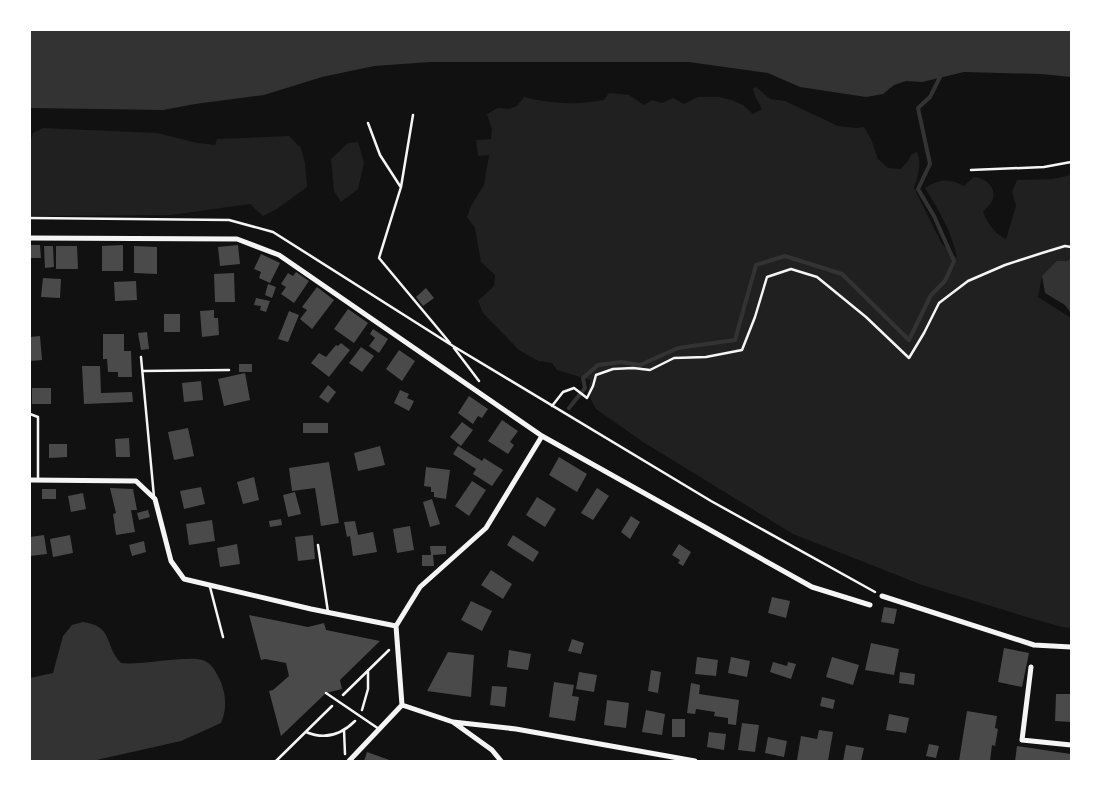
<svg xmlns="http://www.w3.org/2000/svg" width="1101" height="791" viewBox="0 0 1101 791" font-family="'Nunito Sans',sans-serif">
	<rect width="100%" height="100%" fill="#111"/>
	<path fill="#202020" d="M756 87 770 99 785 101 838 126 856 128 864 127 871 139 878 159 888 168 901 169 908 161 911 155 917 152C922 165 918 175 914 188L942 244 957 258C953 234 938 209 925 188 940 179 948 178 964 186L974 177C985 178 996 186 993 199 992 203 986 208 983 212 988 224 994 233 1006 239L1016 206 1012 192 1017 180 1053 179 1071 175V257L1068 261 1042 276 1038 297 1071 318V628L1062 627 1030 618 922 585 793 534 643 442 596 409 588 394 590 380 557 370 552 363 538 361 519 350 483 313 478 301 494 286 495 275 481 262 475 228 467 217 471 206 484 185 489 155 478 156 476 140 491 139 492 129 487 114 498 108 509 109 517 106 524 97C550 104 578 105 604 100L609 93 629 95 644 105 652 100 662 103 673 98 684 104 698 97H719L732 100 743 105 753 114 762 109 755 96 753 89Z
		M43 128 157 133 197 143 215 145 217 139 289 136 301 148 305 163 307 187 277 209 263 216 250 204 171 215 30 216V142L33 133Z
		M358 142 364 163 358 189 341 202 334 191 331 159 348 143Z"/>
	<path fill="#333" d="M30 30H1071V77L1041 74 964 72 922 82 906 81 894 85 883 94 866 97 800 87 768 73 689 62H430L374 66 322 77 264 95 195 104 163 110 30 108Z
		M1071 257V313L1065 305 1045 293 1042 276 1057 261H1068Z
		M83 622C114 626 104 646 121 663 141 666 191 654 205 661 213 665 217 674 221 682 226 696 227 709 221 723L181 741 92 761H30V678L53 673 63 636 72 625Z"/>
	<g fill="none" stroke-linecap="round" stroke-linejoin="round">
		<path stroke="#333" stroke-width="4" d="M569 408 585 388 583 378 598 365 621 362 640 365 678 348 735 340 756 265 785 256 842 274 909 340 931 295 945 281 954 261 934 216 918 189 930 164 918 108 930 97 940 77"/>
	</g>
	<path fill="#4a4a4a" d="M30 245H40L41 258H30Z
		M123 245V271H102V246Z
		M238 245 240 264 220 266 218 247Z
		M44 246H53L54 267 45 268Z
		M56 246H77L78 269H56Z
		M134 246 157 247V274L134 273Z
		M261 254 280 263 270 283 259 278 261 272 254 269Z
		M296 272 309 281 294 303 281 294 286 287 281 284 288 273 293 276Z
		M234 273 235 302H215L214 274Z
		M43 278 61 279 60 298 41 297Z
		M136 281 137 300 115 301 114 282Z
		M268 284 276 287 272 298 265 295Z
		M317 287 334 300 312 329 300 319 307 310 302 307Z
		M426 288 434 298 423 306 416 297Z
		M256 298 270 301 266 312 260 310 261 306 254 305Z
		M348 309 368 323 354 343 334 329Z
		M214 310V318H218L219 335 202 337 200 311Z
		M289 311 299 315 288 342 278 339Z
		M164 314H180V332H164Z
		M373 329 388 339 379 353 369 346 375 338 370 334Z
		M147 332 149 349 141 350 138 333Z
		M103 334H124V351H131L132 377H118V372H108L107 359H103Z
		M40 336 42 360 30 361V337Z
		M341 343 350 350 329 377 311 363 319 353 326 357 336 345 338 346Z
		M361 347 374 356 362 372 349 363Z
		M399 350 415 361 402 381 386 369Z
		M239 364H252V372H239Z
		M82 366H100L101 393 132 392 133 402 84 404Z
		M245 373 250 400 224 406 218 379Z
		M201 381 203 400 184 402 182 383Z
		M328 385 336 392 328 403 319 397Z
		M32 388H51V404H32Z
		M400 390 409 394 407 398 414 401 409 411 394 403Z
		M469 396 488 409 482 418 478 416 473 424 458 413Z
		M502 420 518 431 510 442 514 445 508 454 488 441Z
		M462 422 473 430 461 446 450 437Z
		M303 423H328V433H303Z
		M188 428 194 456 174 460 168 432Z
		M129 438 130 457H116L115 439Z
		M49 444H67V457L49 458Z
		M380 446 385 465 358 471 354 453Z
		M458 446 482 461 484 458 503 470 492 486 473 474 476 469 453 454Z
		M559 457 587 474 577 492 549 475Z
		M329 462 339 523 321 526 315 488 292 491 289 468Z
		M426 467 450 470 446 499 434 497V492H431V487L424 486Z
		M254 477 259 500 243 504 237 482Z
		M472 481 486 490 469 516 455 506Z
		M201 487 205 504 184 509 180 491Z
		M110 488 133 489 137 510H131L135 532 116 535 113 514 116 513Z
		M597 488 609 496 593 520 581 513Z
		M42 489H56V499H42Z
		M295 492 301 514 288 517 283 495Z
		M83 493 86 509 71 512 68 496Z
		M537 497 556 509 545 527 526 515Z
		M432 499 440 524 430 527 423 502Z
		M148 510 150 517 139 520 137 513Z
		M631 516 640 522 630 539 621 532Z
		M281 519 282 525 270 527 269 521Z
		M212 520 215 541 189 545 186 524Z
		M355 521 358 535 373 532 377 552 353 556 350 536 347 537 344 522Z
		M410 526 414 550 397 553 393 529Z
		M44 535 47 554 30 556V537Z
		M70 535 73 553 53 557 50 539Z
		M313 535 315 559 298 561 295 537Z
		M513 535 539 552 533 562 507 545Z
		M144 541 146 552 132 556 129 545Z
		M237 544 240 564 220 567 217 548Z
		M679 544 691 552 683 566 678 563 680 560 672 555Z
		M430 546H446V554L433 555 434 566H422V555H431Z
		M491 570 512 584 503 599 481 585Z
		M772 597 790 601 786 618 768 613Z
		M471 601 492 611 482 631 461 620Z
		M884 607 897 609 894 624 881 622Z
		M249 615 308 627 324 623 326 630 380 641 340 680 342 689 326 693 281 736 269 691 273 690 289 676 286 663 265 659 261 660Z
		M572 639 584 643 581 654 568 651Z
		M871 643 899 649 894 675 865 670Z
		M1004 648 1029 653 1022 687 998 682Z
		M509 650 531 654 528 670 507 667Z
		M448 652 474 655 471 697 427 691Z
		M697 657 718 660 716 676 695 674Z
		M731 657 750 661 747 677 728 673Z
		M832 657 859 665 853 685 826 677Z
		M773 662 787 666 788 662 796 664 791 679 770 672Z
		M651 670 661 672 658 693 648 691Z
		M579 672 597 675 594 692 576 689Z
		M900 672 915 674 914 685 899 683Z
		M554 682 574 685 572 696 579 697 575 721 549 717Z
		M691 683 700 685 699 694 739 700 736 725 728 724V718L714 716 715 712 696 709 695 714 687 713Z
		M492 686 507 687 505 707 490 705Z
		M1056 694H1071V722L1055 721Z
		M822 697 835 700 833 709 820 706Z
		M607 700 629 703 626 728 604 725Z
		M646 710 665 714 662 735 642 732Z
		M967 711 997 716 995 728 998 729 995 746 992 745 990 761H959Z
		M889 714 909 718 906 733 886 730Z
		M672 719H685V737H672Z
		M742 723 759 725 755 752 738 750Z
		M819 730 833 732 828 761 797 760 801 736 817 739Z
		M709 732 726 734 724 750 707 747Z
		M768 737 787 741 784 757 765 753Z
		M929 744 939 746 936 758 926 756Z
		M846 745 864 748 861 761H843Z
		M1017 746 1071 754V761H1015Z
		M367 752 392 761H364Z"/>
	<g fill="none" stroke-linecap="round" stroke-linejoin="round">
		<path stroke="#f5f5f5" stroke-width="2.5" d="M413 115 401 187 379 258 450 343
			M368 123 380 155 400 186
			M971 170 1044 167 1071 162
			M30 218 229 220 273 232 453 346 711 501 875 592
			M454 348 479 381
			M552 406 563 392 574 388 587 398 593 386 596 375 613 369 633 368 650 370 674 358 706 357 742 350 755 317 767 277 791 269 817 277 866 317 909 358 924 333 939 303 968 281 1005 265 1042 253 1065 246 1071 247
			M343 695 389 650
			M362 710 368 689V670
			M344 730 345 754
			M306 732C325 740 341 735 355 721
			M276 761 332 706"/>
		<path stroke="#f5f5f5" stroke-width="2.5" d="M141 357 154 497
			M143 371 229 370
			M30 414 38 417V480
			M318 545 328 612
			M210 587 223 637
			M326 693 379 729"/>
		<path stroke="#f5f5f5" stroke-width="5" d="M30 238 237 239 279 255 542 436 812 587 870 605
			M30 480 136 481 155 499 171 561 184 579 311 609 396 626
			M882 596 1034 645 1071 647
			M1031 667 1022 740 1071 745
			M402 705 453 722 492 750 501 761
			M453 722 516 729 695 761
			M349 761 402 705 396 626 420 587 486 528 542 436"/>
	</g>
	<rect width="1101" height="791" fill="none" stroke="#ffffff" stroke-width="62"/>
</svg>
